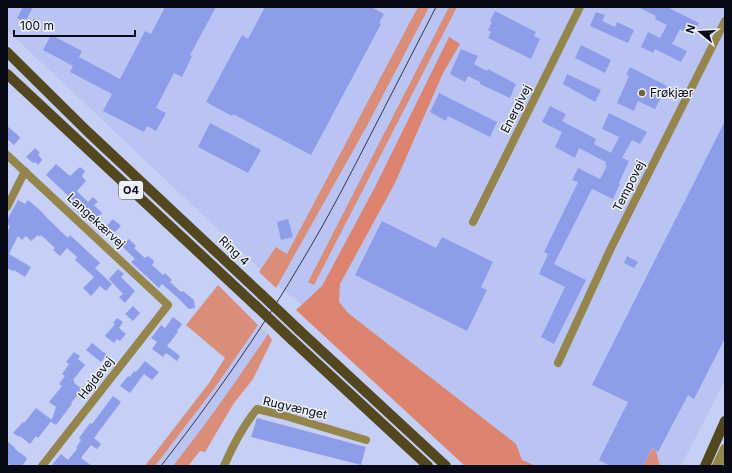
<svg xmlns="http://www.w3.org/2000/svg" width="732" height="473" viewBox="0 0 732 473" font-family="Inter,sans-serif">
	<rect width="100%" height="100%" fill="#c6cff6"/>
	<path fill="#b9c4f2" d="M7 7H725V380L681 466H500L276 284 7 30Z
		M258 325 268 334 244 370 206 424 173 466H155L216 386Z"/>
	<path fill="#da8d79" d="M418 7H429L368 124 276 288 259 272 276 247 287 254Z
		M449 7H457L314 285 308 282Z
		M218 285 258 325 216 386 155 466H145L209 383 225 358 186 325Z
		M268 334 272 340 253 379 234 403 205 452 200 451 188 466H173C207 423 238 379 268 334Z
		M652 449 656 451 660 466H643Z"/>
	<path fill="#dc846e" d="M449 37 460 44 443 73 395 183 340 284 339 302 348 313 516 444 522 460 536 466H465L296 310 322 286 375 187Z"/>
	<path fill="#8e9dea" d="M23 7H33L25 22 17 18Z
		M165 7H216L190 55 192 56 182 77 174 73 156 108 166 113 156 131 147 126 144 132 103 111 112 94 70 72 73 66 43 50 51 35 82 51 79 57 120 79 145 31 151 34Z
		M265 7H371L384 14 379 23 381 24 311 155 233 114 232 116 206 102 242 35 248 39Z
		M638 7H667L699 23 693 36 680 29 672 44 687 51 681 62 655 49 653 53 641 47 648 32 660 38 667 25 655 19 656 16Z
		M495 11 536 32 534 36 540 39 531 59 488 38 491 32 488 30 492 22 490 21Z
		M596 12 605 15 602 21 615 27 617 22 634 30 628 43 590 26Z
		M581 45 611 60 605 73 575 58Z
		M461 49 478 56 474 64 487 71 488 69 516 84 510 98 480 84V82L468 76 465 82 450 74Z
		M630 67 667 86 655 109 638 101 634 111 617 103 629 76 626 75Z
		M567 74 601 90 595 102 563 84Z
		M439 93 497 122 490 137 448 116 446 121 430 112Z
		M550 106 566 114 562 121 596 139 594 144 611 153 619 137 602 129 609 113 647 132 640 144 632 140 622 158 629 161 619 183 620 184 613 199 592 189 554 264 586 280 554 344 541 337 565 287 539 274 548 254 544 252 578 182 572 180 578 168 600 179 607 166 605 165 606 162 579 148 575 158 555 147 562 132 542 122Z
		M725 121V338L694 399 688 395 658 452 652 448 643 466H610L599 460 628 402 592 385Z
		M210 123 261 150 248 173 198 147Z
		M7 126 20 137V138L14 145 7 139Z
		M35 148 40 153 38 154 42 160 38 165 35 162 33 163 26 157Z
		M56 164 70 176 80 167 85 171 82 176 86 181 77 191 88 202 93 197 98 202 94 205 102 213 97 218 93 215 92 216 88 213 84 217 74 209 78 205 46 175Z
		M18 200 25 204 28 200 41 211 47 218 68 238 70 235 100 263 95 268 112 284 106 291 100 286 91 296 83 288 94 277 75 260 77 257 67 248 60 256 53 250 55 248 41 235 40 237 38 235 31 241 26 236 22 240 18 236 9 254 31 267 25 277 14 270 13 271 7 268V233L10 226 7 224V220Z
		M113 219 121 226 111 236 104 229Z
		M288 219 293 237 281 240 277 222Z
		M382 221 436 248 442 237 493 262 481 287 487 290 467 331 355 275Z
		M129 239 136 246 134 248 145 258 148 256 154 261V262L152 265 163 275 165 273 172 280 170 282 181 292 183 291 194 300 195 308 189 309 177 297 162 284 159 288 131 262 135 259 122 246Z
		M627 256 638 262 634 268 624 263Z
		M118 269 124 274 121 277 135 291 125 303 119 297 123 294 109 279Z
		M133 306 140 313 133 321 125 314Z
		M173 317 182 324 177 331 178 332 167 346 180 356 177 361 166 353 163 357 152 349 157 342 151 338 161 325 165 328Z
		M117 318 123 322 119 328 126 334 120 341 117 339 114 343 105 336 115 324 113 323Z
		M92 343 107 355 101 362 86 350Z
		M74 352 80 356 78 359 85 365 73 380 75 382 74 383 82 389 71 403 72 404 56 425 51 422 56 407 49 402 62 386 59 384 65 376 62 374 69 364 66 362Z
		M145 361 159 372 152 380 144 374 130 393 120 386 128 376 130 377 134 371 136 372Z
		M113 396 121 402 94 438 101 444 97 449 91 445 81 458 92 466H51L61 454 68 460 77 449 76 448 81 440 79 438 90 423 92 424Z
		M36 408 52 420 38 438 36 436 30 444 20 436 19 437 13 433 23 422 24 423Z
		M257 418 366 447 361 465 251 437Z
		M7 441 15 448V449L27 458 26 459H27L22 466H11L7 463Z"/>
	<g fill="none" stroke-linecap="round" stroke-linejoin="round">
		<path stroke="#94854c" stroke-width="8" d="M7 155 168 305 42 466
			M7 207 25 171
			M473 222 580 7
			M558 363 611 248 725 21
			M224 466C233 445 242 427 257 409L282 415 366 440"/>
		<path stroke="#94854c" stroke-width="10" d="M717 466 725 449"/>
		<path stroke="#52471f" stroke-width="10" d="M7 52 88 132 262 295
			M7 74 256 306
			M299 330 446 466
			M292 340 428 466
			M705 466 725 421"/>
		<path stroke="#323648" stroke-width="1" d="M161 466C213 399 262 330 305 256 329 216 350 175 371 134 393 92 414 49 436 7"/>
		<path stroke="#52471f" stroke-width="10" d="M262 295 299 330
			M256 306 292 340"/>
	</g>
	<circle fill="#746633" stroke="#eef2fe" stroke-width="1.5" cx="642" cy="93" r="4"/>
	<g text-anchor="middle" stroke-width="3" stroke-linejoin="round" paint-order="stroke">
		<rect fill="#eef2fe" stroke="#4d505c" stroke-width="1" x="119" y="181" width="24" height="18" rx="3"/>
		<g font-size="11" font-weight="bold" fill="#080b17">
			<text x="131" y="194">O4</text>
		</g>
		<g font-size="12" fill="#080b17" stroke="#eef2fe" text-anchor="start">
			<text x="650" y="97">Frøkjær</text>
		</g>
		<g font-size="12" fill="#080b17" stroke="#eef2fe">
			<text transform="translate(516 109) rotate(-63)" y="4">Energivej</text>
			<text transform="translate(629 186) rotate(-63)" y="4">Tempovej</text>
			<text transform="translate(96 221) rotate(43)" y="4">Langekærvej</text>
			<text transform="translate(234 251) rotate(43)" y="4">Ring 4</text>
			<text transform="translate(96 378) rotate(-52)" y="4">Højdevej</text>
			<text transform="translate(295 408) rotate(13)" y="4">Rugvænget</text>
		</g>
	</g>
	<rect width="732" height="473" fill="none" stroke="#080b17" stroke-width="16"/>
	<g transform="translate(700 32) rotate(288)" stroke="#eef2fe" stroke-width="3" paint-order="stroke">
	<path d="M0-3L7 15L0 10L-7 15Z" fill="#080b17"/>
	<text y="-6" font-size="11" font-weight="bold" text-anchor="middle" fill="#080b17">N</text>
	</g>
	<path d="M14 30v6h121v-6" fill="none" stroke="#080b17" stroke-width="2"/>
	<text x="20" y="30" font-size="12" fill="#080b17" stroke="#eef2fe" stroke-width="3" paint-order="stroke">100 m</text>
</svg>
